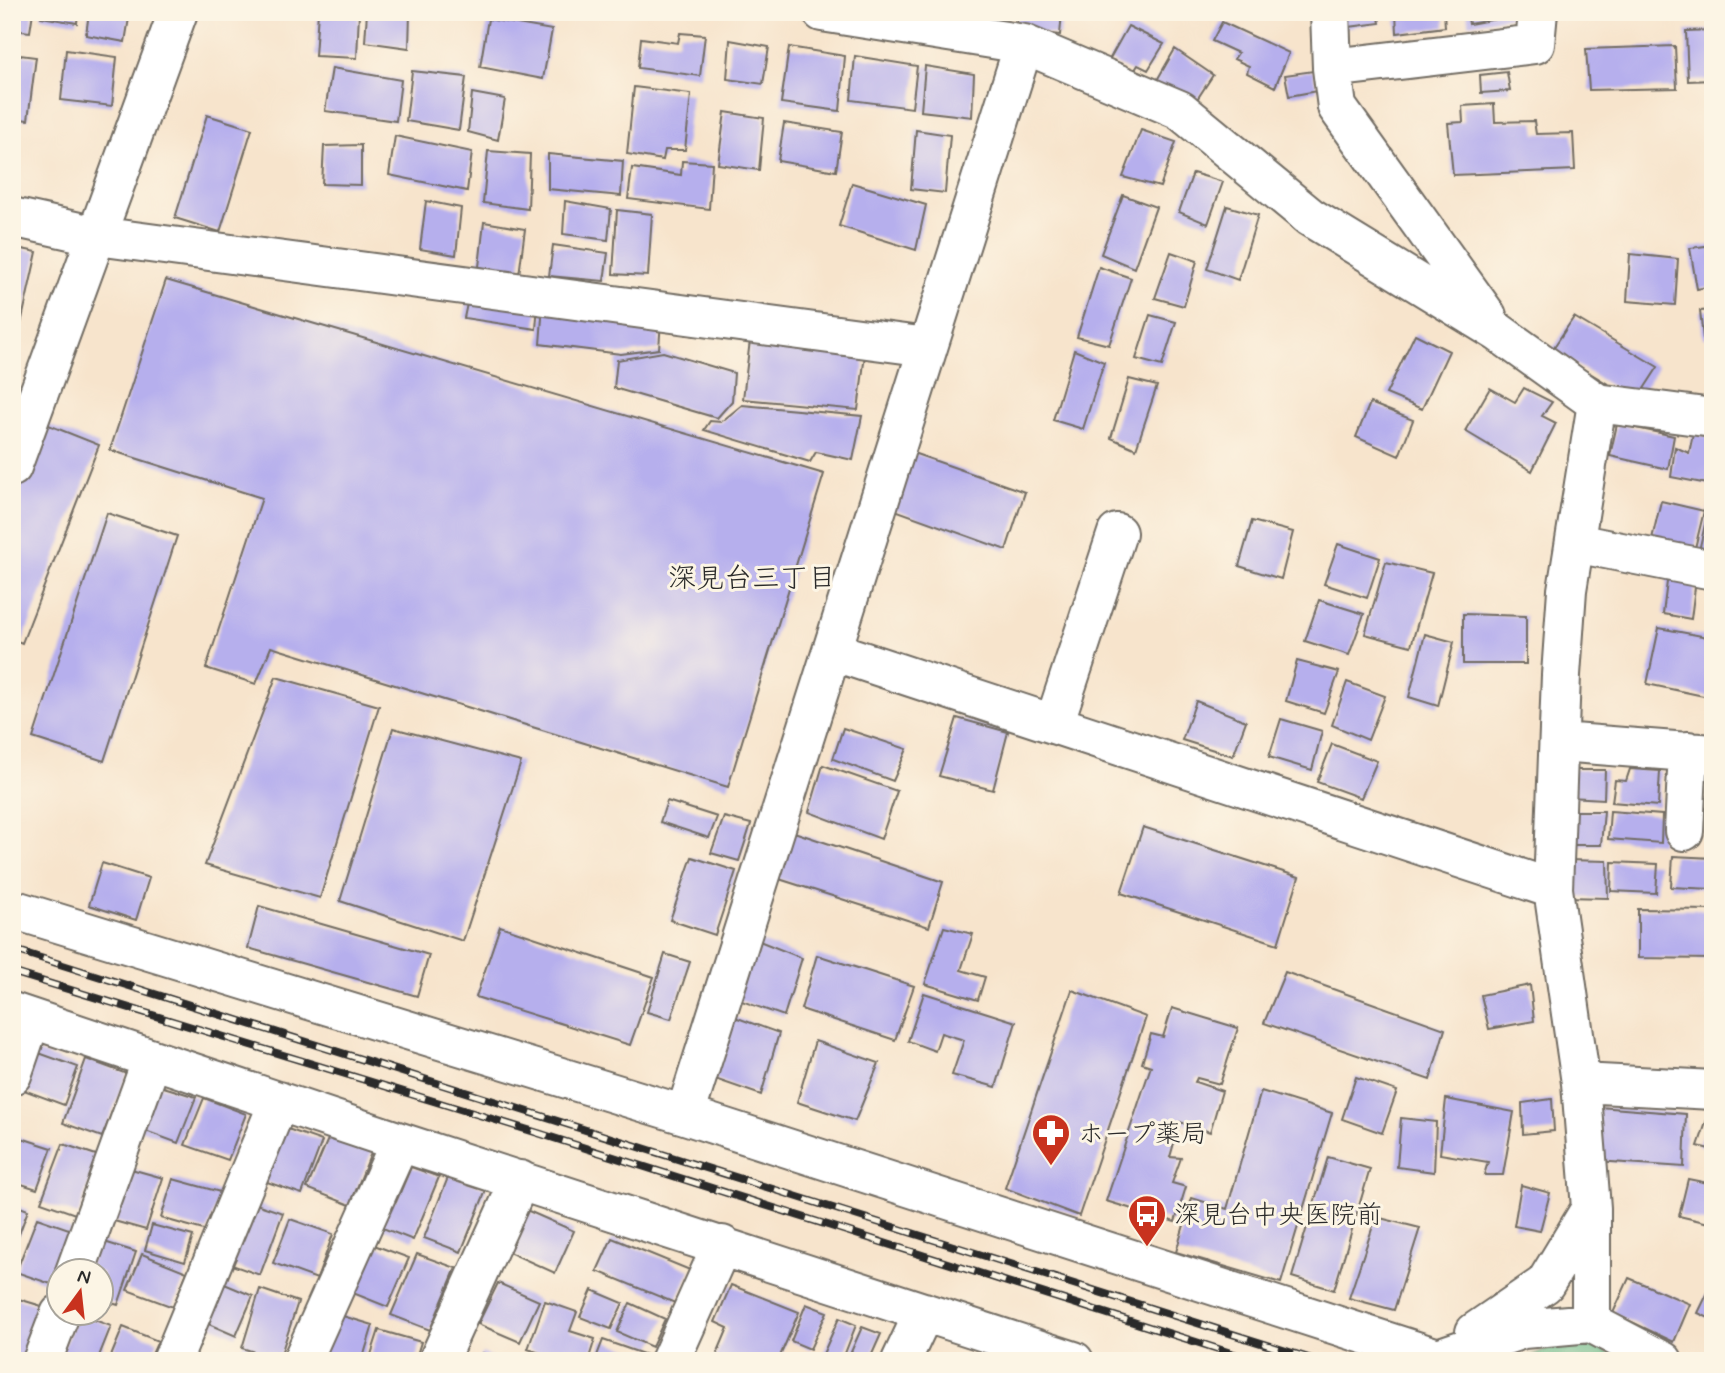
<svg xmlns="http://www.w3.org/2000/svg" width="1725" height="1373" viewBox="0 0 1725 1373" font-family="Mynerve,'Klee One',sans-serif">
	<rect width="100%" height="100%" fill="#fcf5e5"/>
	<filter id="ink" filterUnits="userSpaceOnUse"><feTurbulence type="fractalNoise" baseFrequency=".0143" numOctaves="2"/><feDisplacementMap in="SourceGraphic" scale="14" xChannelSelector="R" yChannelSelector="G"/><feConvolveMatrix kernelMatrix="1 2 1 2 8 2 1 2 1" color-interpolation-filters="sRGB"/></filter>
	<filter id="wash" filterUnits="userSpaceOnUse"><feTurbulence type="fractalNoise" baseFrequency=".00686" numOctaves="4" result="noise"/><feDisplacementMap in="SourceGraphic" scale="28" xChannelSelector="R" yChannelSelector="G"/><feGaussianBlur stdDeviation="1.57" result="paint"/><feColorMatrix in="noise" values="0 0 0 0 0 0 0 0 0 0 0 0 0 0 0 0 0 1.4 0 .05"/><feComposite in="paint" operator="in"/></filter>
	<g filter="url(#wash)">
		<rect width="100%" height="100%" fill="#f7e4cc"/>
		<path fill="#64b683" stroke="#487057" stroke-width="2" d="M1577 1337 1624 1361H1518Z"/>
		<g id="blocks">
			<path fill="#b6afed" d="M12 12H33L30 32 12 30Z
				M42 12H78L77 23 41 17Z
				M89 12H130L125 42 86 35Z
				M318 12H359L357 58 315 56Z
				M367 12H410L409 48 365 42Z
				M1018 12H1062L1060 35 1016 30Z
				M1340 12H1378L1380 23 1341 28Z
				M1396 12H1444L1445 27 1397 33Z
				M1467 12H1513V16L1469 24Z
				M488 19 552 30 543 79 480 67Z
				M1222 22 1289 53 1275 87 1247 73 1249 66 1234 59 1238 53 1212 41Z
				M1128 26 1164 44 1148 70 1138 65 1133 73 1109 60Z
				M1713 30V80L1688 81 1686 31Z
				M680 33 705 35 700 76 638 68 641 38 678 43Z
				M730 40 769 47 763 84 727 79Z
				M1675 46 1677 88 1589 90 1586 49Z
				M789 47 845 56 840 111 781 103Z
				M1175 49 1213 75 1192 107 1153 87Z
				M66 50 117 57 112 106 61 100Z
				M12 54 36 57 28 120 12 118Z
				M855 56 917 66 912 108 851 100Z
				M925 66 974 74 972 117 921 111Z
				M332 68 401 80 396 121 325 111Z
				M412 71 466 77 459 130 406 121Z
				M1313 71 1317 91 1289 96 1285 75Z
				M1507 72 1510 91 1481 93 1480 75Z
				M634 87 691 94 685 150H665L663 160 627 154Z
				M472 93 505 99 498 140 468 132Z
				M1494 104 1495 122 1534 121 1536 134 1573 133 1575 170 1453 175 1448 123 1463 122 1462 106Z
				M725 112 764 118 759 170 718 164Z
				M207 115 252 129 220 232 175 218Z
				M784 123 842 132 836 171 778 161Z
				M916 130 950 135 945 193 911 189Z
				M1141 130 1176 142 1160 187 1123 177Z
				M395 136 472 152 467 191 389 175Z
				M361 145V185L322 184 324 146Z
				M488 151 530 154 528 209 483 203Z
				M548 154 623 161 621 196 548 189Z
				M682 161 712 163 709 209 628 199 632 168 681 175Z
				M1193 173 1223 182 1208 224 1179 212Z
				M852 183 926 205 916 250 839 226Z
				M1123 195 1156 207 1134 268 1101 254Z
				M426 201 461 208 456 255 420 249Z
				M565 201 611 209 608 240 563 234Z
				M1227 206 1258 215 1238 280 1207 269Z
				M617 210 652 214 648 276 613 274Z
				M484 222 525 229 519 275 479 267Z
				M553 245 608 253 604 281 549 276Z
				M1713 245V286L1697 289 1690 248Z
				M12 247 37 252 13 359H12Z
				M1171 252 1197 261 1184 306 1155 298Z
				M1630 254 1678 259 1675 305 1627 301Z
				M1099 267 1131 278 1109 345 1077 337Z
				M166 280 824 474 728 787 271 647 256 684 206 668 262 498 110 450Z
				M469 294 538 304 536 329 464 318Z
				M543 305 661 320 659 349 621 354 540 344Z
				M1713 310V338H1703L1700 311Z
				M1150 315 1176 322 1162 366 1136 359Z
				M1574 317 1658 367 1636 401 1552 350Z
				M1415 334 1449 351 1422 409 1386 394Z
				M750 340 865 354 858 410 743 399Z
				M1074 350 1104 362 1083 429 1053 420Z
				M663 352 734 373 732 401 717 418 614 388 617 360Z
				M1129 379 1157 386 1136 449 1111 438Z
				M1490 388 1515 402 1524 388 1552 402 1542 416 1556 423 1532 471 1465 431Z
				M1370 403 1413 420 1399 456 1356 437Z
				M742 405 862 416 853 460 816 452 810 462 704 430 710 421 721 422Z
				M41 422 99 445 22 643 12 639V496Z
				M1617 424 1674 436 1668 469 1610 456Z
				M1693 434 1713 438V485L1671 477 1675 447 1689 453Z
				M913 453 1025 492 1006 550 892 509Z
				M1711 498H1713V554L1699 551Z
				M1661 501 1704 511 1694 552 1651 543Z
				M107 513 177 536 104 761 33 738Z
				M1252 521 1293 532 1281 579 1239 566Z
				M1338 544 1380 558 1367 598 1324 584Z
				M1386 562 1432 573 1411 646 1365 634Z
				M1668 574 1696 579 1691 619 1663 614Z
				M1319 600 1364 614 1349 655 1305 641Z
				M1463 614 1526 616V664H1463Z
				M1659 628 1713 638V698L1647 684Z
				M1425 634 1454 642 1438 706 1409 697Z
				M1297 661 1339 672 1324 713 1286 701Z
				M276 677 379 706 320 898 205 865Z
				M1347 682 1385 696 1368 740 1332 725Z
				M1196 701 1246 721 1233 756 1182 740Z
				M957 718 1008 732 993 790 939 776Z
				M1281 719 1322 731 1312 770 1269 757Z
				M393 728 521 762 463 941 340 901Z
				M843 728 907 749 893 781 833 759Z
				M1332 744 1377 761 1361 798 1317 782Z
				M823 765 897 791 881 839 809 812Z
				M1630 769 1660 771 1658 806 1612 802 1615 780 1626 781Z
				M1570 770H1605L1604 799 1569 797Z
				M667 801 717 817 709 838 660 822Z
				M1565 811H1604L1601 845H1563Z
				M1610 811 1662 815 1661 843 1608 839Z
				M724 817 751 824 739 861 711 853Z
				M1143 827 1299 877 1278 944 1121 893Z
				M791 831 943 882 929 927 776 878Z
				M1673 856 1713 858V889L1671 887Z
				M692 857 736 871 715 935 670 920Z
				M1565 860 1607 861 1608 898 1565 897Z
				M1612 862 1658 864 1656 893 1611 891Z
				M102 863 149 878 136 920 89 905Z
				M259 906 429 955 417 996 248 948Z
				M1638 909 1713 910V959L1638 958Z
				M500 926 654 977 630 1045 476 997Z
				M944 927 973 934 961 970 985 977 978 1000 925 984Z
				M752 938 802 958 784 1016 733 998Z
				M665 954 690 962 671 1019 647 1012Z
				M817 955 914 986 895 1040 801 1009Z
				M1285 972 1445 1029 1430 1080 1264 1023Z
				M1530 985 1534 1021 1489 1029 1481 995Z
				M1072 990 1146 1017 1079 1216 1005 1188Z
				M924 993 1016 1022 996 1087 952 1075 964 1040 941 1033 935 1051 908 1041Z
				M1172 1008 1238 1028 1220 1084 1197 1078 1195 1082 1222 1091 1210 1132 1180 1122 1170 1157 1181 1158 1172 1183 1186 1187 1175 1222 1106 1201 1151 1066 1142 1063 1151 1034 1163 1037Z
				M732 1016 779 1033 761 1095 709 1077Z
				M815 1041 879 1063 855 1121 797 1102Z
				M36 1052 78 1067 64 1105 21 1089Z
				M86 1059 127 1074 102 1137 63 1123Z
				M1356 1077 1397 1091 1382 1133 1342 1119Z
				M157 1085 196 1097 178 1143 140 1129Z
				M1261 1091 1332 1113 1281 1283 1176 1252 1192 1198 1227 1209Z
				M204 1098 246 1114 228 1160 185 1145Z
				M1446 1099 1514 1112 1503 1175H1484L1488 1162 1440 1154Z
				M1552 1099 1554 1131 1523 1134 1522 1103Z
				M1599 1107 1686 1114 1684 1167 1597 1161Z
				M1711 1108 1713 1109V1150L1698 1146Z
				M1401 1118 1436 1122 1434 1172 1397 1167Z
				M282 1127 322 1141 302 1194 261 1180Z
				M331 1132 373 1148 350 1205 307 1188Z
				M12 1135 52 1148 37 1189 12 1181Z
				M63 1144 99 1156 78 1215 41 1202Z
				M1328 1157 1370 1169 1334 1290 1292 1277Z
				M124 1167 163 1178 146 1230 107 1219Z
				M411 1167 439 1177 413 1240 375 1225 387 1197 396 1202Z
				M449 1175 487 1188 461 1252 424 1238Z
				M173 1179 220 1192 207 1231 161 1218Z
				M1688 1179 1713 1184V1224L1679 1216Z
				M1521 1185 1550 1193 1540 1231 1514 1226Z
				M250 1202 283 1213 260 1275 226 1263Z
				M12 1204 28 1210 15 1245 12 1244Z
				M524 1209 574 1231 555 1273 504 1250Z
				M1376 1217 1420 1228 1394 1310 1349 1298Z
				M37 1218 72 1230 51 1284 16 1272Z
				M290 1219 333 1234 317 1279 273 1263Z
				M152 1225 193 1236 185 1262 145 1250Z
				M612 1238 690 1270 675 1303 597 1271Z
				M98 1240 136 1252 118 1305 102 1300V1272H87Z
				M374 1245 409 1258 388 1307 353 1293Z
				M142 1254 187 1272 173 1307 127 1290Z
				M417 1254 456 1268 430 1330 391 1315Z
				M1629 1278 1690 1304 1674 1342 1613 1313Z
				M215 1280 253 1296 236 1336 197 1319Z
				M1713 1282V1320L1698 1313Z
				M498 1283 539 1301 520 1342 478 1324Z
				M731 1285 799 1312 778 1361H714L728 1328 715 1322Z
				M260 1289 298 1302 279 1360 242 1348Z
				M592 1290 623 1303 611 1329 580 1317Z
				M12 1297 45 1307 28 1360 12 1355Z
				M545 1301 577 1312 570 1331 595 1339 588 1361H544L546 1355 528 1349Z
				M630 1303 665 1319 652 1347 617 1332Z
				M806 1304 827 1312 810 1349 791 1341Z
				M78 1314 111 1326 97 1361H58Z
				M336 1314 373 1325 362 1361H321Z
				M839 1318 856 1325 842 1361 823 1354Z
				M123 1327 158 1341 149 1361H109Z
				M862 1327 881 1334 869 1361H847Z
				M379 1330 421 1342 415 1361H369Z
				M603 1340 652 1357 651 1361H595Z
				M482 1353 501 1361H478Z"/>
		</g>
	</g>
	<g filter="url(#ink)">
		<use href="#blocks" fill-opacity="0" stroke="#726c63" stroke-width="2"/>
		<g fill="none" stroke-linecap="round" stroke-linejoin="round">
			<defs>
				<path id="minor" d="M822 12 1024 44 1180 110 1310 217 1498 332 1597 403 1567 590 1561 675 1553 889 1581 1083 1591 1208V1323
					M1330 12 1332 68 1337 107 1487 316
					M1332 68 1535 44 1538 12
					M12 217 97 236 927 347
					M1597 403 1713 418
					M12 467 178 12
					M1575 543 1713 570
					M832 651 1553 889
					M1054 724 1117 533
					M1560 742 1713 754
					M1684 831 1688 751
					M12 909 685 1115 1438 1358 1523 1329 1591 1323 1663 1361
					M12 1012 400 1142 1074 1361
					M12 1075 31 1019
					M1581 1083 1713 1090
					M685 1115 1024 44
					M75 1272 152 1059
					M1475 1332 1545 1284 1591 1208
					M42 1361 60 1314
					M172 1361 279 1101
					M302 1361 400 1142
					M438 1361 520 1180
					M670 1361 722 1245
					M901 1361 924 1312"/>
			</defs>
			<use href="#minor" stroke="#726c63" stroke-width="42"/>
			<use href="#minor" stroke="#fff" stroke-width="38"/>
			<defs>
				<path id="rail" d="M12 949 1318 1361
					M12 972 538 1133 1256 1361"/>
			</defs>
			<use href="#rail" stroke="#2b2b2b" stroke-width="8"/>
			<use href="#rail" stroke="#fcf5e5" stroke-width="5" stroke-dasharray="16" stroke-linecap="butt"/>
		</g>
	</g>
	<defs>
		<symbol id="pharmacy-pin" viewBox="-11 -11 22 30"><path d="M0 17L-7.5 6A9.5 9.5 0 1 1 7.5 6Z" fill="#c8321e" stroke="#fcf5e5"/><path d="M-2-6h4v4h4v4h-4v4h-4v-4h-4v-4h4Z" fill="#fff"/></symbol>
		<symbol id="bus-pin" viewBox="-11 -11 22 30"><path d="M0 17L-7.5 6A9.5 9.5 0 1 1 7.5 6Z" fill="#c8321e" stroke="#fcf5e5"/><path d="M-5-6H5V4H4V6H2V4H-2V6H-4V4H-5ZM-3.5-4V0h7V-4ZM-3.5 1.2v1.5H-2V1.2ZM2 1.2v1.5H3.5V1.2Z" fill="#fff"/></symbol>
	</defs>
	<g fill-rule="evenodd">
		<use href="#pharmacy-pin" x="1029" y="1111" width="44" height="60"/>
		<use href="#bus-pin" x="1125" y="1192" width="44" height="60"/>
	</g>
	<g text-anchor="middle" stroke-width="6" stroke-linejoin="round" paint-order="stroke">
		<g font-size="26" fill="#2b2b2b" stroke="#fcf5e5" text-anchor="start">
			<text x="1078" y="1142">ホープ薬局</text>
			<text x="1174" y="1223">深見台中央医院前</text>
		</g>
		<g font-size="28" fill="#2b2b2b" stroke="#fcf5e5">
			<text x="752" y="587">深見台三丁目</text>
		</g>
	</g>
	<rect width="1725" height="1373" fill="none" stroke="#fcf5e5" stroke-width="42"/>
	<g transform="translate(80 1292) rotate(15)"><circle r="33" fill="#fcf5e5" stroke="#a8a49b" stroke-width="2"/>
	<path d="M0-5L12 26L0 18L-12 26Z" fill="#c8321e"/>
	<text y="-10" font-size="19" font-weight="bold" text-anchor="middle" fill="#2b2b2b">N</text>
	</g>
</svg>
